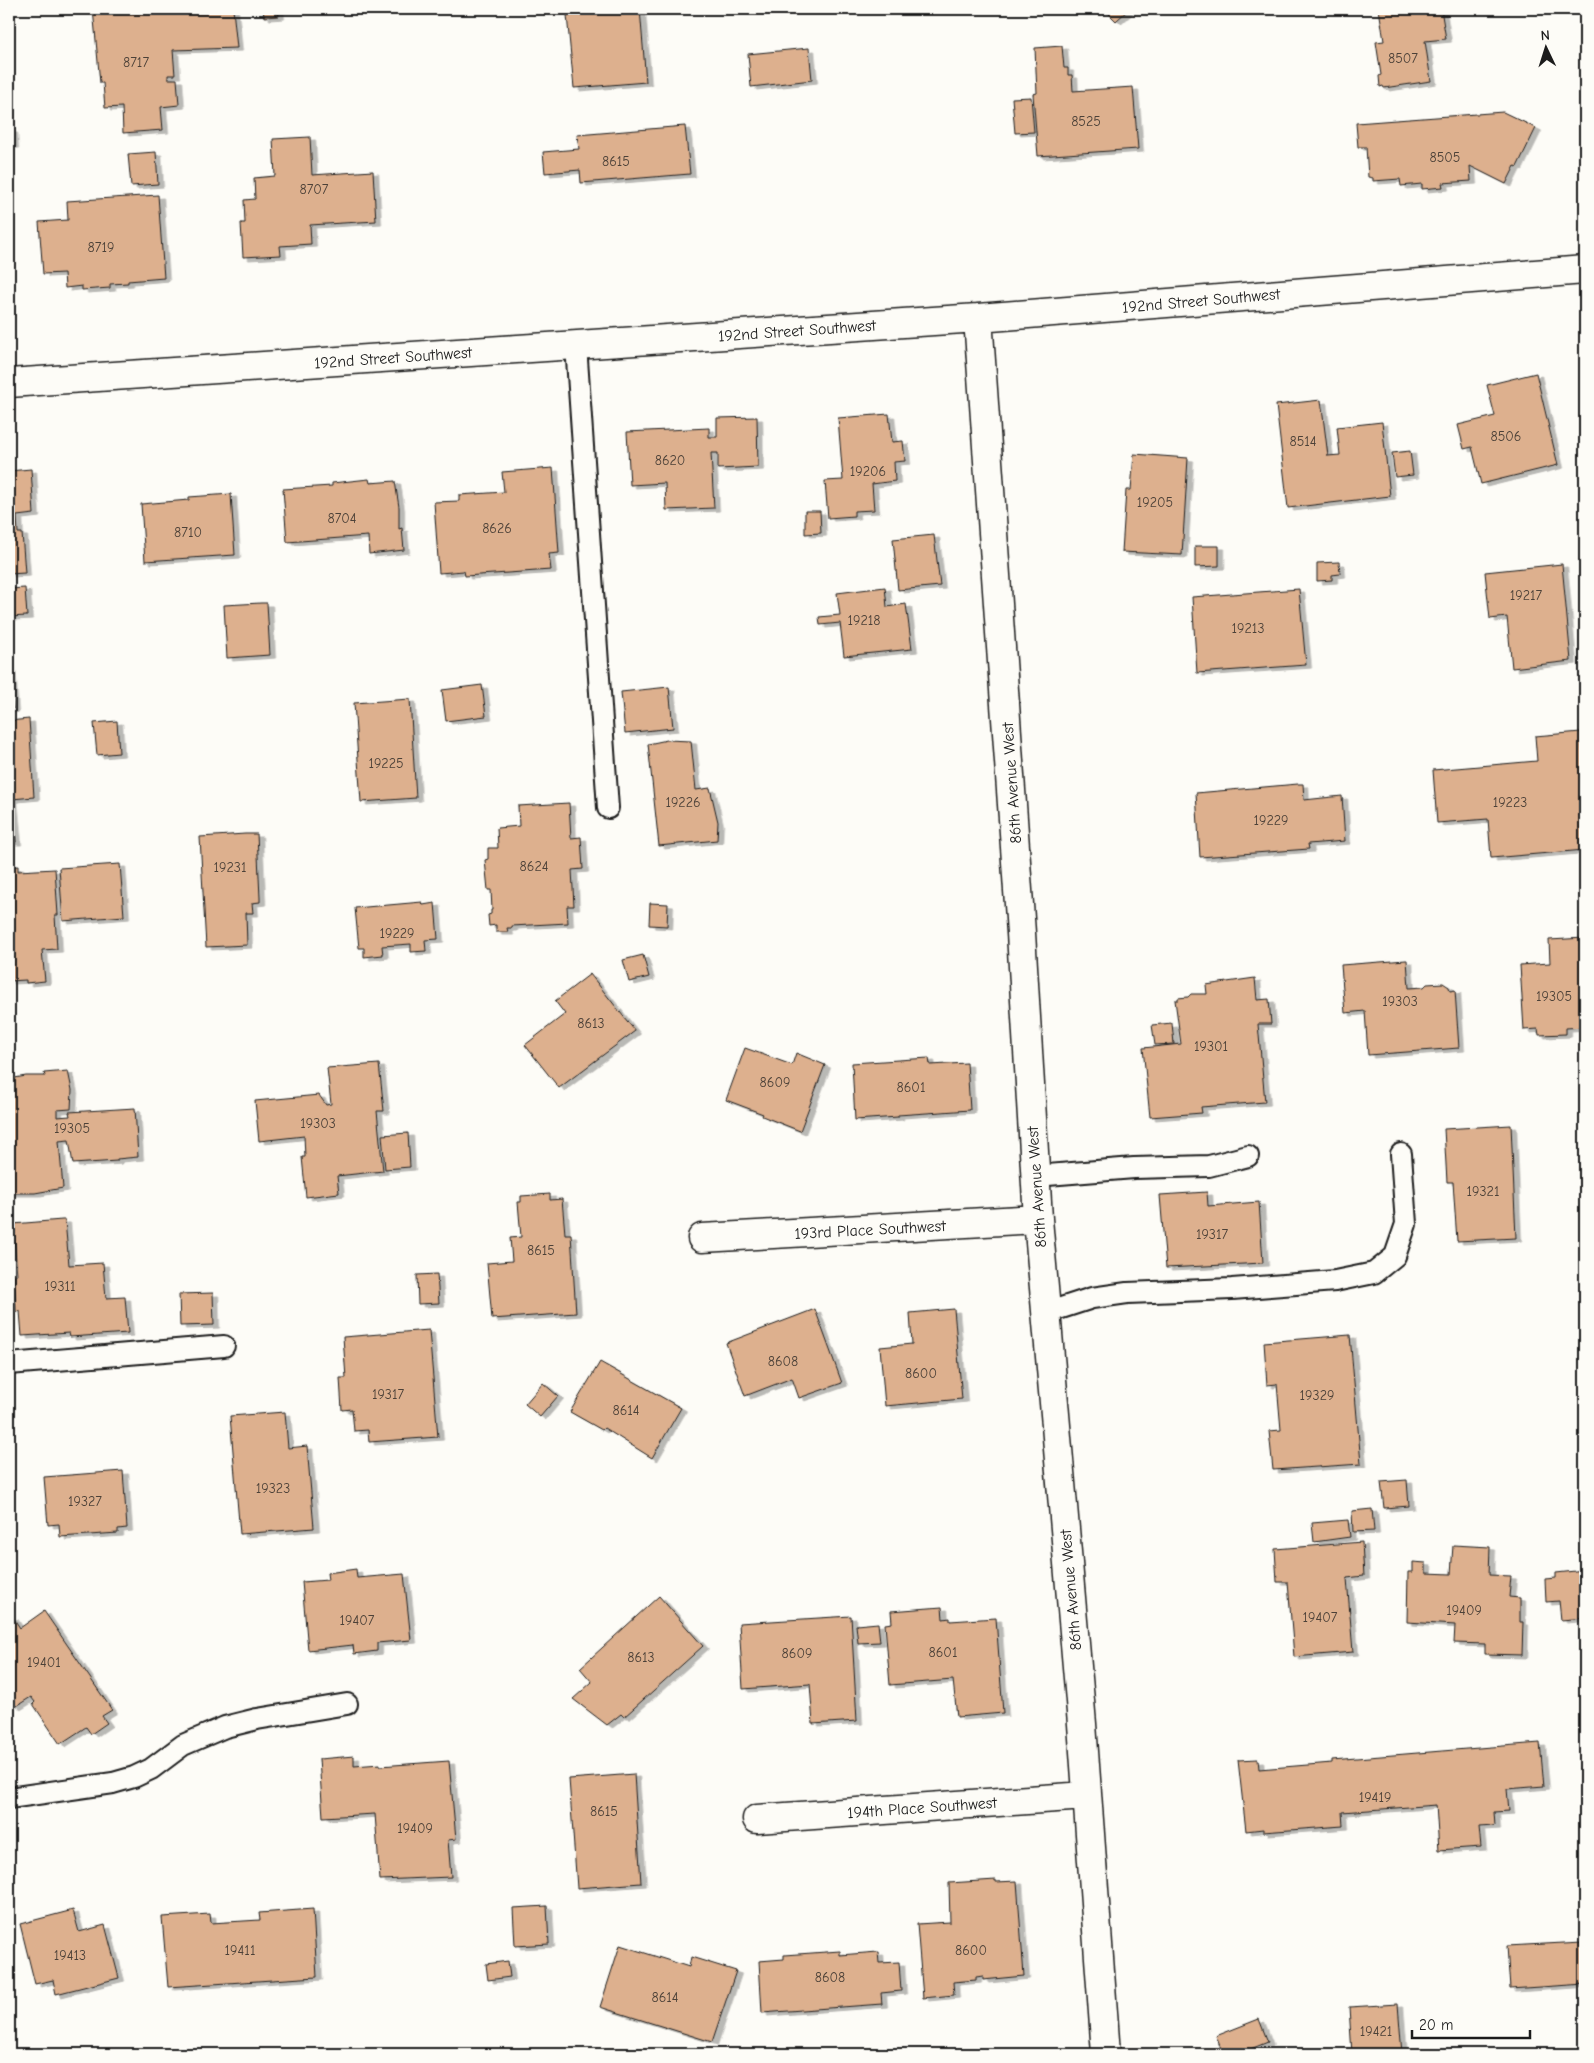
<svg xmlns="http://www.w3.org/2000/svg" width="1594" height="2063" viewBox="0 0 1594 2063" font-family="'Comic Neue',sans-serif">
	<defs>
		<filter id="shadow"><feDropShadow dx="5.5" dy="3" stdDeviation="0" flood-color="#0004"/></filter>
	</defs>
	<rect width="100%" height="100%" fill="#fdfcf7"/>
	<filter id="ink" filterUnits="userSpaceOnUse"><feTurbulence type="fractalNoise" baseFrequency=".02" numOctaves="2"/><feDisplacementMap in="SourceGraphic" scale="10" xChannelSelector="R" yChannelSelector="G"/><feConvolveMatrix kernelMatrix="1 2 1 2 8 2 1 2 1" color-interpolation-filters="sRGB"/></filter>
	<g filter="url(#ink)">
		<path fill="#ddb08e" stroke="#1c1c1c" filter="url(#shadow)" d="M93 9H233L237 48 173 50 175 75H168V79H177L179 105 161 107 163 130 123 133 122 107 105 108 103 83H100Z
			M263 9H278L279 16 264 17Z
			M640 9 646 82 574 88 567 15Z
			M1104 9H1129L1116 21Z
			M1379 9H1441L1446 39 1425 41 1431 81 1384 88 1383 86 1380 87 1379 76 1381 75 1376 42 1384 41Z
			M1062 46 1064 68H1068V75H1072L1073 91 1133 87 1138 149 1038 156 1033 94 1037 93 1035 48Z
			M809 48 812 80 751 87 748 54Z
			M1031 97 1034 132 1015 133 1012 98Z
			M1503 112 1536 128 1517 167 1515 166 1506 184 1470 166 1471 181 1442 183 1443 187 1422 189V184L1401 186 1400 179 1373 181V178L1368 177 1366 147H1358L1356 123Z
			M685 126 690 174 581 183 580 170 545 173 543 152 579 149 577 135Z
			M9 130H12L13 145H9Z
			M310 137 312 175 373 171 376 221 310 225 311 244 280 246 281 255 243 257 241 223H245L244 200 255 199 254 178 275 176 273 139Z
			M156 152 158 184 131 186 128 154Z
			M158 195 164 278 128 281V283L110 284V288L82 290V286L65 288 64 273 43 274 39 222 68 220 67 201Z
			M1536 373 1558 465 1481 484 1472 447 1464 449 1458 425 1495 416 1487 385Z
			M1321 400 1328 456 1340 455 1337 427 1382 422 1390 496 1288 508 1276 405Z
			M889 414 892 442 903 441 905 461 894 462 895 481 872 484 874 510 854 511V516L828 518 825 481 843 480 838 418Z
			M757 417 758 467 718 469V453H711L714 508 666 510 665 483 630 485 627 432 709 428V437H717V418Z
			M1410 451 1413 475 1395 477 1392 453Z
			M1134 454 1188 458 1182 555 1122 552 1126 490H1131Z
			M553 468 559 553 549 554 551 570 465 576 464 571 439 573 434 502 459 501V495L504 492 502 472Z
			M31 469 34 514 17 516 18 533H22L25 573 9 574V471Z
			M369 479 370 483 395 481 399 507V529L402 528 404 550 369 554 368 536 287 542 283 489 332 486V483Z
			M231 494 235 555 145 561 141 504 189 500V497Z
			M805 511H820L821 533 805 534Z
			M934 535 940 586 898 590 893 539Z
			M1195 546H1219V566L1195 567Z
			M1339 562 1340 574 1332 575V580L1317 581V563Z
			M1562 564 1571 661 1512 668 1507 617 1490 619 1485 572Z
			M885 587 887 607 906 604 912 649 844 656 840 623 820 625 819 617 840 615 837 593Z
			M25 588 27 616 9 617V589Z
			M1299 589 1306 665 1197 673 1192 597Z
			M261 603H267L270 655 227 658 224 605Z
			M9 653 13 709 9 710Z
			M482 685 486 716 446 721 442 690Z
			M669 687 673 728 625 733 621 692Z
			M410 699 416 798 361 802 354 703Z
			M29 719 34 797 12 799 16 842H9V721Z
			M117 721 119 753 97 755 94 723Z
			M1581 732 1585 784V850L1491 858 1488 819 1437 823 1433 770 1537 761 1535 736Z
			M667 740 691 741 696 790 710 788 718 822 717 840 659 846 648 744Z
			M1298 784H1303L1304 800 1342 796 1345 841 1308 844 1309 849 1200 857 1196 793Z
			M569 803 571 838 581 837 583 869 572 870 574 906H567L568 923 512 926V928H507L508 932H496V925L489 926 488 915 491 914V910H492L491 890H488L485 860 488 859V848H498L497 828 519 826 518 806Z
			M245 834H257L260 898V902L252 903 253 913H246L247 945 206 947 200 837Z
			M120 864 124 916 63 921 59 868Z
			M18 866V871L55 869 58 915H55L57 949 42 950 45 981 26 983V980L9 981V867Z
			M422 902 423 905 435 903 438 939 425 940 426 951 411 952V944L382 946 383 955 364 957V948H359L355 908Z
			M650 903 668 904 667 926 649 925Z
			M1585 938V1027L1566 1028V1034L1539 1035 1538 1029 1524 1030 1520 965 1550 963 1549 940Z
			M643 955 649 977 629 982 623 960Z
			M1406 960H1407L1409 988 1424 987 1427 984 1443 983 1449 987 1450 991 1455 990 1459 1048 1368 1055 1365 1011 1345 1013 1341 965Z
			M590 974 635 1031 559 1088 525 1045 565 1014 555 1001Z
			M1255 978 1257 1000 1269 999 1271 1024H1258L1265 1102 1201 1107 1202 1113 1150 1117 1143 1048 1181 1044 1175 1000H1178V998L1188 997 1191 994H1207L1206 985Z
			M1172 1023 1174 1044 1155 1045 1152 1025Z
			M745 1048 792 1065 796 1053 825 1065 800 1131 762 1116 763 1114 726 1100Z
			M929 1058 930 1065 967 1063 970 1110 898 1115V1117L855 1120 852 1063Z
			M379 1064 384 1111H377L383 1171 337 1176 339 1193 306 1197 302 1157H305L304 1136 259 1141 255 1101 319 1095 326 1105 331 1104 327 1068Z
			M68 1071 72 1090 71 1109 57 1110V1117L70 1116 69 1112 135 1108 138 1157 117 1159V1161L73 1164 69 1140 59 1141 63 1188 35 1193H9V1079L26 1076H45L44 1073Z
			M1511 1125 1516 1238 1457 1241 1453 1182H1447L1444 1129Z
			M408 1133 410 1167 385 1169 382 1135Z
			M1207 1192 1208 1206 1259 1202 1263 1263 1166 1268 1160 1195Z
			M550 1194V1200L562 1199 565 1234H571L576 1313 492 1319 487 1263 512 1261 510 1238 521 1237 518 1202H521V1196Z
			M62 1220H65L69 1265 103 1263 106 1298 125 1297 128 1333 70 1337 69 1333 22 1336 20 1311 16 1312 14 1275H17L13 1224Z
			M437 1274 439 1303 418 1304 417 1275Z
			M213 1293 214 1325 180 1326 179 1294Z
			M815 1309 842 1383 799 1398 792 1378 745 1396 726 1343Z
			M954 1309 962 1399 885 1406 880 1347 912 1344 910 1313Z
			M429 1330 438 1437 369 1442 368 1430 354 1431 352 1409 342 1410 340 1378H346L343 1337Z
			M1350 1335 1361 1464 1273 1470 1269 1431 1281 1430 1277 1384 1267 1385 1264 1342Z
			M600 1362 681 1408 652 1458 604 1428 602 1430 570 1412Z
			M543 1383 558 1396 540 1417 525 1404Z
			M285 1412 288 1448 307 1446 314 1528 240 1534 230 1416Z
			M123 1471 127 1528 118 1529V1533L60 1537 59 1524 48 1525 44 1477Z
			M1407 1480 1409 1506 1384 1508 1381 1482Z
			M1372 1509 1374 1531 1353 1532 1352 1511Z
			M1348 1520 1350 1537 1314 1542 1312 1523Z
			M1362 1542 1364 1576 1347 1578 1353 1652 1294 1657 1288 1582H1277L1275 1549Z
			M1453 1545 1490 1547 1489 1575 1511 1576 1509 1597 1520 1598V1622H1523L1522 1655 1485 1654V1644L1454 1643 1455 1625 1407 1622 1408 1572H1413V1562L1426 1563V1573L1451 1574Z
			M356 1569 357 1578 404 1574 411 1640 377 1643V1651L354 1654 353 1645 308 1650 302 1582 328 1580 327 1573Z
			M1585 1570V1618L1561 1620 1559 1601 1546 1602 1545 1579 1556 1578V1573Z
			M659 1596 703 1646 624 1717 621 1714 607 1725 573 1699 592 1682 580 1668Z
			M942 1607 943 1619 950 1618V1621L996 1618 1003 1713 957 1717 953 1680 890 1685 885 1624 892 1623 891 1611Z
			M44 1611 112 1710 102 1716 107 1723 91 1734 86 1727 60 1744 33 1704 35 1702 31 1697 15 1707 9 1699V1618L12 1616 20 1628Z
			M851 1616 857 1721 813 1724 810 1684 743 1689 739 1623Z
			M878 1623 880 1642 858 1643 856 1625Z
			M1540 1743 1544 1786 1507 1789 1509 1811 1494 1812 1495 1826 1479 1827 1481 1847 1439 1850 1436 1805 1342 1812 1343 1826 1263 1832V1829L1246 1831 1238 1760 1258 1759 1259 1769 1332 1763V1760Z
			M354 1756V1766L380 1764V1766L449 1761 456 1839 448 1840 451 1877 380 1880 375 1814 323 1817 319 1759Z
			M634 1774 641 1883 577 1888 569 1779Z
			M996 1880V1882L1017 1881 1024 1976 983 1980V1976L976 1977V1980L953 1982 954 1995 923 1998 917 1924 950 1922 949 1883Z
			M547 1906 549 1944 515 1946 513 1908Z
			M313 1909 317 1977 168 1987 162 1917 210 1914 211 1923 260 1920 259 1913Z
			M73 1910 79 1932 105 1925 119 1978 56 1994 53 1980 35 1984 20 1924Z
			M1583 1942 1585 1984 1510 1989 1507 1946Z
			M620 1945 689 1967 691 1957 736 1971 712 2042 600 2007Z
			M840 1951V1955L878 1952 879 1963 899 1962 901 1991 881 1993 882 2004 762 2013 759 1961 784 1959V1955Z
			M508 1961 510 1977 488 1980 486 1964Z
			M1398 2004 1402 2054H1352L1349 2007Z
			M1259 2019 1268 2042 1238 2054H1223L1216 2036Z
			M1457 2052V2054H1419Z"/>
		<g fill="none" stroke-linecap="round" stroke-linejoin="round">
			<defs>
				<path id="service" d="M576 345 608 808
					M1035 1176 1134 1168 1209 1166 1248 1156
					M1046 1313 1092 1298 1127 1293 1232 1289 1335 1281 1374 1273 1395 1256 1406 1224 1401 1154
					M9 1364 224 1346
					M9 1798 113 1783 134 1777 151 1769 183 1745 225 1727 257 1719 347 1704"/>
				<path id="minor" d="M978 318 1021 933 1038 1219 1082 1724 1106 2054
					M9 383 978 318 1585 270
					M702 1238 1038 1219
					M757 1819 1086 1796"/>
			</defs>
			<use href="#service" stroke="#1c1c1c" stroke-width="24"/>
			<use href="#minor" stroke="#1c1c1c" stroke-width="31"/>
			<use href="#service" stroke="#fdfcf7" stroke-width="20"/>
			<use href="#minor" stroke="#fdfcf7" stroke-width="28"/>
		</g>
	</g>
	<g text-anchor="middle" stroke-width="4.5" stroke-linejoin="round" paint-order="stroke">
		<g font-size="14" fill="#4c4138">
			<text x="1403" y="63">8507</text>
			<text x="136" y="67">8717</text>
			<text x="1086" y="126">8525</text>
			<text x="1445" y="162">8505</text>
			<text x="616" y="166">8615</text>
			<text x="314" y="194">8707</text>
			<text x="101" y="252">8719</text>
			<text x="1506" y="441">8506</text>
			<text x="1303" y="446">8514</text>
			<text x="670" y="465">8620</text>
			<text x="868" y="476">19206</text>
			<text x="1155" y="507">19205</text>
			<text x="342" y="523">8704</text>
			<text x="497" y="533">8626</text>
			<text x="188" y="537">8710</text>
			<text x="1526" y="600">19217</text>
			<text x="864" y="625">19218</text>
			<text x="1248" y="633">19213</text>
			<text x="386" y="768">19225</text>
			<text x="683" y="807">19226</text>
			<text x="1510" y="807">19223</text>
			<text x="1271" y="825">19229</text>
			<text x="534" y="871">8624</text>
			<text x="230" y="872">19231</text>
			<text x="397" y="938">19229</text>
			<text x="1554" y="1001">19305</text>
			<text x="1400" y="1006">19303</text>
			<text x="591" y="1028">8613</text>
			<text x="1211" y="1051">19301</text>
			<text x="775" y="1087">8609</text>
			<text x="911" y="1092">8601</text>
			<text x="318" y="1128">19303</text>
			<text x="72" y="1133">19305</text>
			<text x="1483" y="1196">19321</text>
			<text x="1212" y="1239">19317</text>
			<text x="541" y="1255">8615</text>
			<text x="60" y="1291">19311</text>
			<text x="783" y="1366">8608</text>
			<text x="921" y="1378">8600</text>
			<text x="388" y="1399">19317</text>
			<text x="1317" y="1400">19329</text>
			<text x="626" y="1415">8614</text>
			<text x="273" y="1493">19323</text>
			<text x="85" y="1506">19327</text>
			<text x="1464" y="1615">19409</text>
			<text x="1320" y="1622">19407</text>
			<text x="357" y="1625">19407</text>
			<text x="943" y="1657">8601</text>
			<text x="797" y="1658">8609</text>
			<text x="641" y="1662">8613</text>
			<text x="44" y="1667">19401</text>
			<text x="1375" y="1802">19419</text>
			<text x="604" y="1816">8615</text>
			<text x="415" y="1833">19409</text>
			<text x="240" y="1955">19411</text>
			<text x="971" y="1955">8600</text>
			<text x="70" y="1960">19413</text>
			<text x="830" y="1982">8608</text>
			<text x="665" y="2002">8614</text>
			<text x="1376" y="2036">19421</text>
		</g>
		<g font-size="16" fill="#1c1c1c" stroke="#fdfcf7">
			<text transform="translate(1201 300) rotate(-5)" y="6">192nd Street Southwest</text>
			<text transform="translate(797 330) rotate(-4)" y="6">192nd Street Southwest</text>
			<text transform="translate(393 357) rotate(-4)" y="6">192nd Street Southwest</text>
			<text transform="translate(1011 783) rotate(-94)" y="6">86th Avenue West</text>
			<text transform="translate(1036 1187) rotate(-94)" y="6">86th Avenue West</text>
			<text transform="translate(870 1229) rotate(-3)" y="6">193rd Place Southwest</text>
			<text transform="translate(1070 1590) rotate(-95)" y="6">86th Avenue West</text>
			<text transform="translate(922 1807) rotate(-4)" y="6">194th Place Southwest</text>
		</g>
	</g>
	<rect width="1594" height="2063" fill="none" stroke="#fdfcf7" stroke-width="30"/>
	<rect x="15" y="15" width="1564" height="2033" fill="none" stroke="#1c1c1c" stroke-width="2" filter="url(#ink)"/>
	<g transform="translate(1546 48) rotate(356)" stroke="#fdfcf7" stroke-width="4" paint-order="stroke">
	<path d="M0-4L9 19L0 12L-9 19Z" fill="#1c1c1c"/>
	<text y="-8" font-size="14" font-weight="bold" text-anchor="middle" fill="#1c1c1c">N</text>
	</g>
	<path d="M1412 2030v8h118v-8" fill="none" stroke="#1c1c1c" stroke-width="2.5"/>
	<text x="1419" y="2030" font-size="15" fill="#1c1c1c" stroke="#fdfcf7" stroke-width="4" paint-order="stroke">20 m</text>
</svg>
